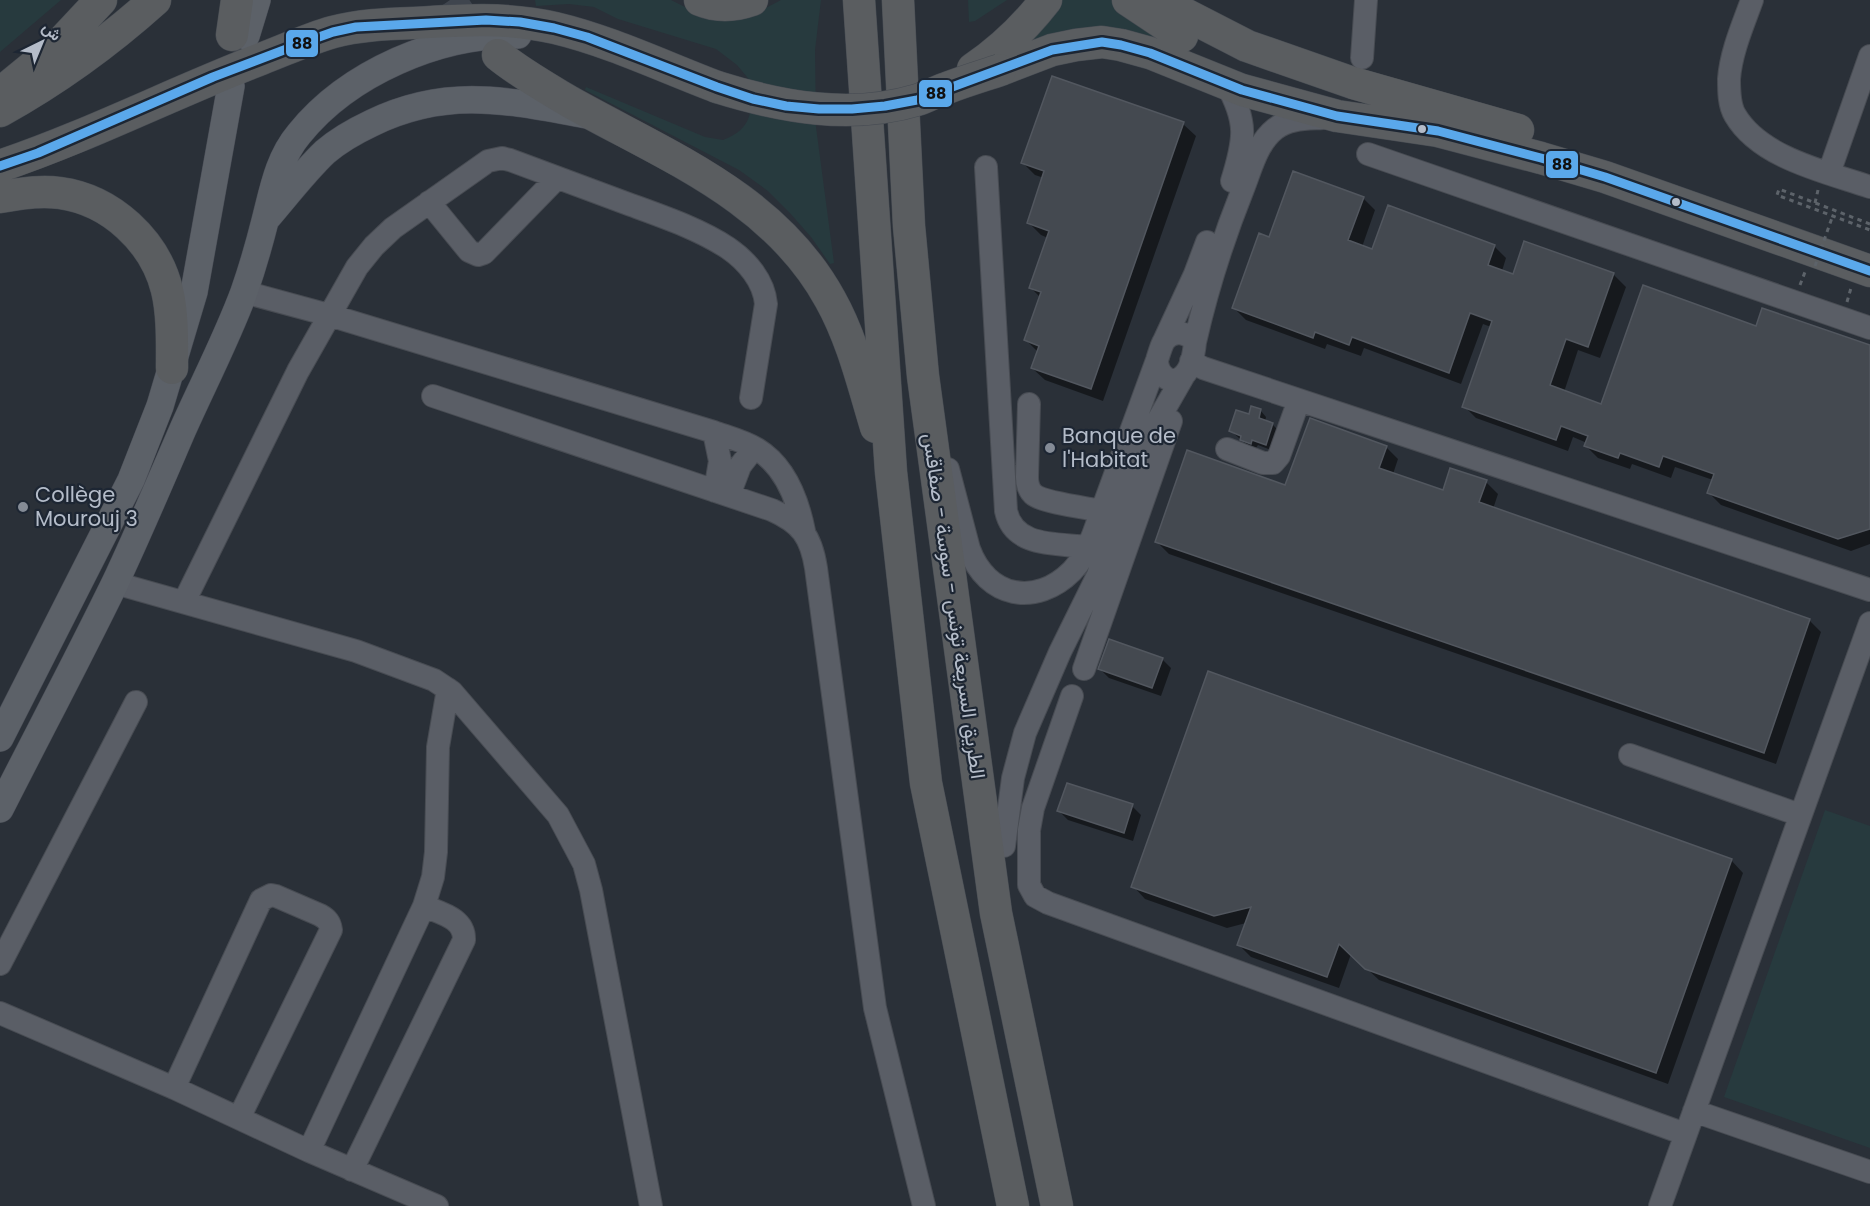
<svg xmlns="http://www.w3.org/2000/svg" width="1870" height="1206" viewBox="0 0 1870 1206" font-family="Poppins,Vazirmatn,sans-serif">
	<rect width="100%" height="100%" fill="#2a3038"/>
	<path fill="#273a3e" d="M0 0H61L0 52Z
		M535 0H671L693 11H760L781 0H821L815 50 816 127 834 263 830 264 811 237 789 212 768 191 739 170 585 90 586 87 705 137 723 140C754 128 751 111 752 83L737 65 716 49 618 19 594 7 569 4 536 6Z
		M968 0H1007L975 21 969 22Z
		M1062 0H1111L1171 44 1019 49Z
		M1825 810 1870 826V1148L1724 1097Z"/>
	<path fill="#0007" d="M1183 124 1196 136 1103 401 1045 380 1032 368 1038 352 1026 340 1041 298 1031 288 1048 238 1041 235 1028 222 1044 178 1035 175 1023 163Z
		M1363 198 1375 210 1362 247 1372 251 1494 246 1506 258 1502 271 1514 276 1613 274 1626 287 1600 358 1578 350 1564 392 1602 405 1757 328 1870 346V544L1851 551 1721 505 1709 493 1713 480 1675 467 1671 478 1632 464 1630 469 1598 458 1586 446 1587 443 1573 437 1568 451 1476 418 1464 406 1491 327 1483 324 1461 384 1364 348 1361 356 1327 344 1325 349 1246 320 1234 308 1270 239Z
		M1261 411 1266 417 1265 422 1272 424 1278 430 1271 450 1258 445 1256 448 1247 445 1231 431 1250 416Z
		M1386 447 1398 459 1393 474 1444 492 1486 482 1498 494 1493 509 1809 620 1821 632 1776 764 1169 554 1157 542 1286 487Z
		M1162 659 1171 668 1161 696 1109 678 1100 669Z
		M1132 806 1141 815 1133 841 1068 820 1059 811Z
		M1731 860 1743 873 1668 1084 1379 980 1351 954 1339 988 1251 957 1239 945 1246 923 1227 928 1145 899 1133 886Z"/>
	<path fill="#444950" stroke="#52575f" stroke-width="1.5" d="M1052 76 1184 122 1091 389 1031 368 1039 346 1024 340 1041 292 1029 288 1049 231 1027 223 1044 171 1021 163Z
		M1293 171 1364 197 1348 240 1372 249 1388 205 1495 245 1488 265 1513 274 1524 241 1614 273 1588 347 1566 339 1550 385 1601 404 1643 285 1756 326 1762 308 1870 345V529L1838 539 1707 493 1714 474 1663 456 1659 467 1620 453 1618 458 1584 446 1588 436 1561 426 1556 440 1462 407 1492 321 1470 313 1449 373 1352 337 1349 345 1315 332 1313 338 1232 308 1259 233 1269 237Z
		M1251 406 1261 409 1259 418 1273 423 1266 445 1252 440 1251 444 1240 440 1241 436 1229 431 1236 410 1249 414Z
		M1310 418 1387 446 1379 468 1443 490 1450 468 1487 480 1479 502 1810 619 1764 753 1155 542 1187 450 1285 485Z
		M1109 639 1163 658 1152 688 1098 669Z
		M1208 671 1732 859 1656 1073 1365 969 1339 944 1327 977 1237 945 1251 907 1214 916 1131 887Z
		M1067 783 1133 804 1124 833 1057 811Z"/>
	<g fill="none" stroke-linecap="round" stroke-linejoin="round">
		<path stroke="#3f454e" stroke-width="32" stroke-dasharray="32 16" stroke-linecap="butt" d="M450 0 461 16 481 39"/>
		<defs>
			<path id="minor" d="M1752 0C1743 25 1731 52 1729 79 1729 91 1729 105 1735 115 1760 158 1826 172 1870 187
				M1362 58 1366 0
				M1226 83C1248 122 1245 139 1232 181
				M1368 154 1870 328
				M986 167 1006 511C1014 548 1057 543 1088 547
				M1829 173 1870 56
				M429 202 469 251 478 255 484 253 557 178
				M244 292 329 315 714 432C728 437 744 441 757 449 785 466 798 501 804 531
				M1164 341 1195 274 1207 242
				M1195 342C1207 289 1223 239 1243 189 1251 169 1257 143 1275 129 1289 118 1307 119 1323 118
				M1191 361 1203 368 1870 590
				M433 396 772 510C801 523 811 536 816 568L875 1008 924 1206
				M1029 404 1027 477C1027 484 1029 490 1033 494 1043 503 1088 508 1102 511
				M714 432 720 461 715 491
				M1227 449 1263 463H1273L1279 456 1299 400
				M948 469 969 549C987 598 1036 607 1072 571 1082 561 1088 548 1093 535L1157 360C1159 354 1161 346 1164 341 1173 329 1188 332 1195 342 1194 353 1191 368 1184 375 1171 388 1157 374 1157 360
				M729 495 740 466 754 448
				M115 583 356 651 434 680 452 692 558 815 584 864 591 890 651 1206
				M184 602 298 371 357 267 374 246 393 228 488 161 502 158 510 160C550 175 591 190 631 205 664 217 699 229 728 248 747 261 764 281 766 304L751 398
				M1084 669 1171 421
				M1072 696 1033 808 1029 830V885L1035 896 1048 903 1685 1134
				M1630 755 1800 815
				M1004 846 1013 778 1025 733 1060 652 1098 575 1136 464 1145 443 1184 375
				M0 964 136 702
				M0 1013 174 1088 309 1151 437 1206
				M174 1088 261 900 271 895 276 896 320 915C327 919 330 922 331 930L239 1118
				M1694 1111 1870 1172
				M309 1151 424 906 433 877 436 852 438 747 448 689
				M352 1170 464 940C465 918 440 913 424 906
				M1660 1206 1870 623"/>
			<path id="major" d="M246 36 257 0
				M267 218C286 196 304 172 325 152 339 140 355 131 372 123 448 86 509 101 587 115
				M0 738 131 480 160 406 194 292 231 86
				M0 809C38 734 78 659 115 583 139 532 161 480 183 429 203 384 227 338 244 292 252 269 259 245 265 221 273 190 278 159 299 134 348 73 440 33 518 35"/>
			<path id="highway" d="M700 0C717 7 735 6 752 0
				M859 0 891 472 926 783 1013 1206
				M898 0 909 226 923 376 996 913 1057 1206
				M1128 0 1182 36
				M1163 0 1179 11 1247 46 1353 83 1518 130
				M232 35 237 0
				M498 55C520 73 545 87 570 102 666 156 774 197 830 299 852 338 863 384 876 427
				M973 69C1001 50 1025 27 1046 0
				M1000 70 1052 50 1076 45 1102 42 1121 45 1150 53 1242 90 1337 116 1438 131 1541 158 1605 177 1870 271
				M8 87 57 47 101 0
				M0 111C56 80 107 43 155 0
				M0 166C89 136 173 93 261 59 285 50 308 39 333 32 359 25 387 24 414 23 461 20 508 17 555 28 610 41 664 67 717 87
				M0 197C20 194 39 190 60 193 111 200 155 241 167 290 173 315 172 343 172 368"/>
		</defs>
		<use href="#minor" stroke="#484c53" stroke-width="24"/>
		<use href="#major" stroke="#484c55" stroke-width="28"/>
		<use href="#highway" stroke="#474c53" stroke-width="33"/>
		<path stroke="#5d636a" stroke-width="3" stroke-dasharray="4.5 4.5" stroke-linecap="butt" d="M1815 203 1818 190
			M1870 224 1779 189 1777 195 1870 230
			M1800 285 1805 272
			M1847 302 1851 288"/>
		<use href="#minor" stroke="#5a5e66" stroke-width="22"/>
		<use href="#major" stroke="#5c6168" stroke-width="27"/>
		<use href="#highway" stroke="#5a5d60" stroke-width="32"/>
		<defs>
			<path id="highway-bridge" d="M717 87C781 107 851 120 917 100 927 97 937 91 947 88 965 81 982 76 1000 70"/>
		</defs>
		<use href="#highway-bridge" stroke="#474c53" stroke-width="33" stroke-linecap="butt"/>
		<path stroke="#5d636a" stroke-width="3" stroke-dasharray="4.5 4.5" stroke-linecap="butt" d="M1815 266 1833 215"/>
		<use href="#highway-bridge" stroke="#5a5d60" stroke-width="32"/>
		<defs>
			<path id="bus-1" d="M0 166 38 153 213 77 305 42 333 32 356 27 486 20 520 22 554 28 587 37 717 87 753 99 786 106 819 109H852L885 106 917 100 1052 50 1102 42 1121 45 1150 53 1242 90 1337 116 1438 131 1541 158 1605 177 1870 271"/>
		</defs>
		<use href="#bus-1" stroke="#1d2633" stroke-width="14"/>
		<use href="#bus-1" stroke="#5aa8eb" stroke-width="9"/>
	</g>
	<g fill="#b4bcc9" stroke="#1d2633" stroke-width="2">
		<circle cx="1422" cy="129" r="5"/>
		<circle cx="1676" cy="202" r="5"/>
	</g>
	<g fill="#848b96" stroke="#1d2633" stroke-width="2">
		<circle cx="1050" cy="448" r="6"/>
		<circle cx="23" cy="507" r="6"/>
	</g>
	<g text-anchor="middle" stroke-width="4.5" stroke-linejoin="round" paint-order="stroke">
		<g font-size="21" fill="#b4bcc9" stroke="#1d2633" text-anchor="start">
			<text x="1062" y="443">Banque de<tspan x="1062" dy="24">l'Habitat</tspan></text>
			<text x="35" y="502">Collège<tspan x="35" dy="24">Mourouj 3</tspan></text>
		</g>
		<g font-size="21" fill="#b4bcc9" stroke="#1d2633">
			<text transform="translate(954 606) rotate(82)" y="7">الطريق السريعة تونس - سوسة - صفاقس</text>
		</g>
	</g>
	<g stroke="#1d2633" stroke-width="2">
		<rect x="285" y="29" width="34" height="29" rx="6" fill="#5aa8eb"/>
		<rect x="918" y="79" width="35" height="29" rx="6" fill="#5aa8eb"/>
		<rect x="1545" y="150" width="34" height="29" rx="6" fill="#5aa8eb"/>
	</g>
	<g font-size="16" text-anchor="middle" font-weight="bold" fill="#111">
		<text x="302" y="49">88</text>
		<text x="936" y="99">88</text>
		<text x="1562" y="170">88</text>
	</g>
	<g transform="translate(42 42) rotate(43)" stroke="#1d2633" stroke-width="4.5" paint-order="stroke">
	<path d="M0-4.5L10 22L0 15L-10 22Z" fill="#b4bcc9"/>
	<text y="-9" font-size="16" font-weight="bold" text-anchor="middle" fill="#b4bcc9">ش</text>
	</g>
</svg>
